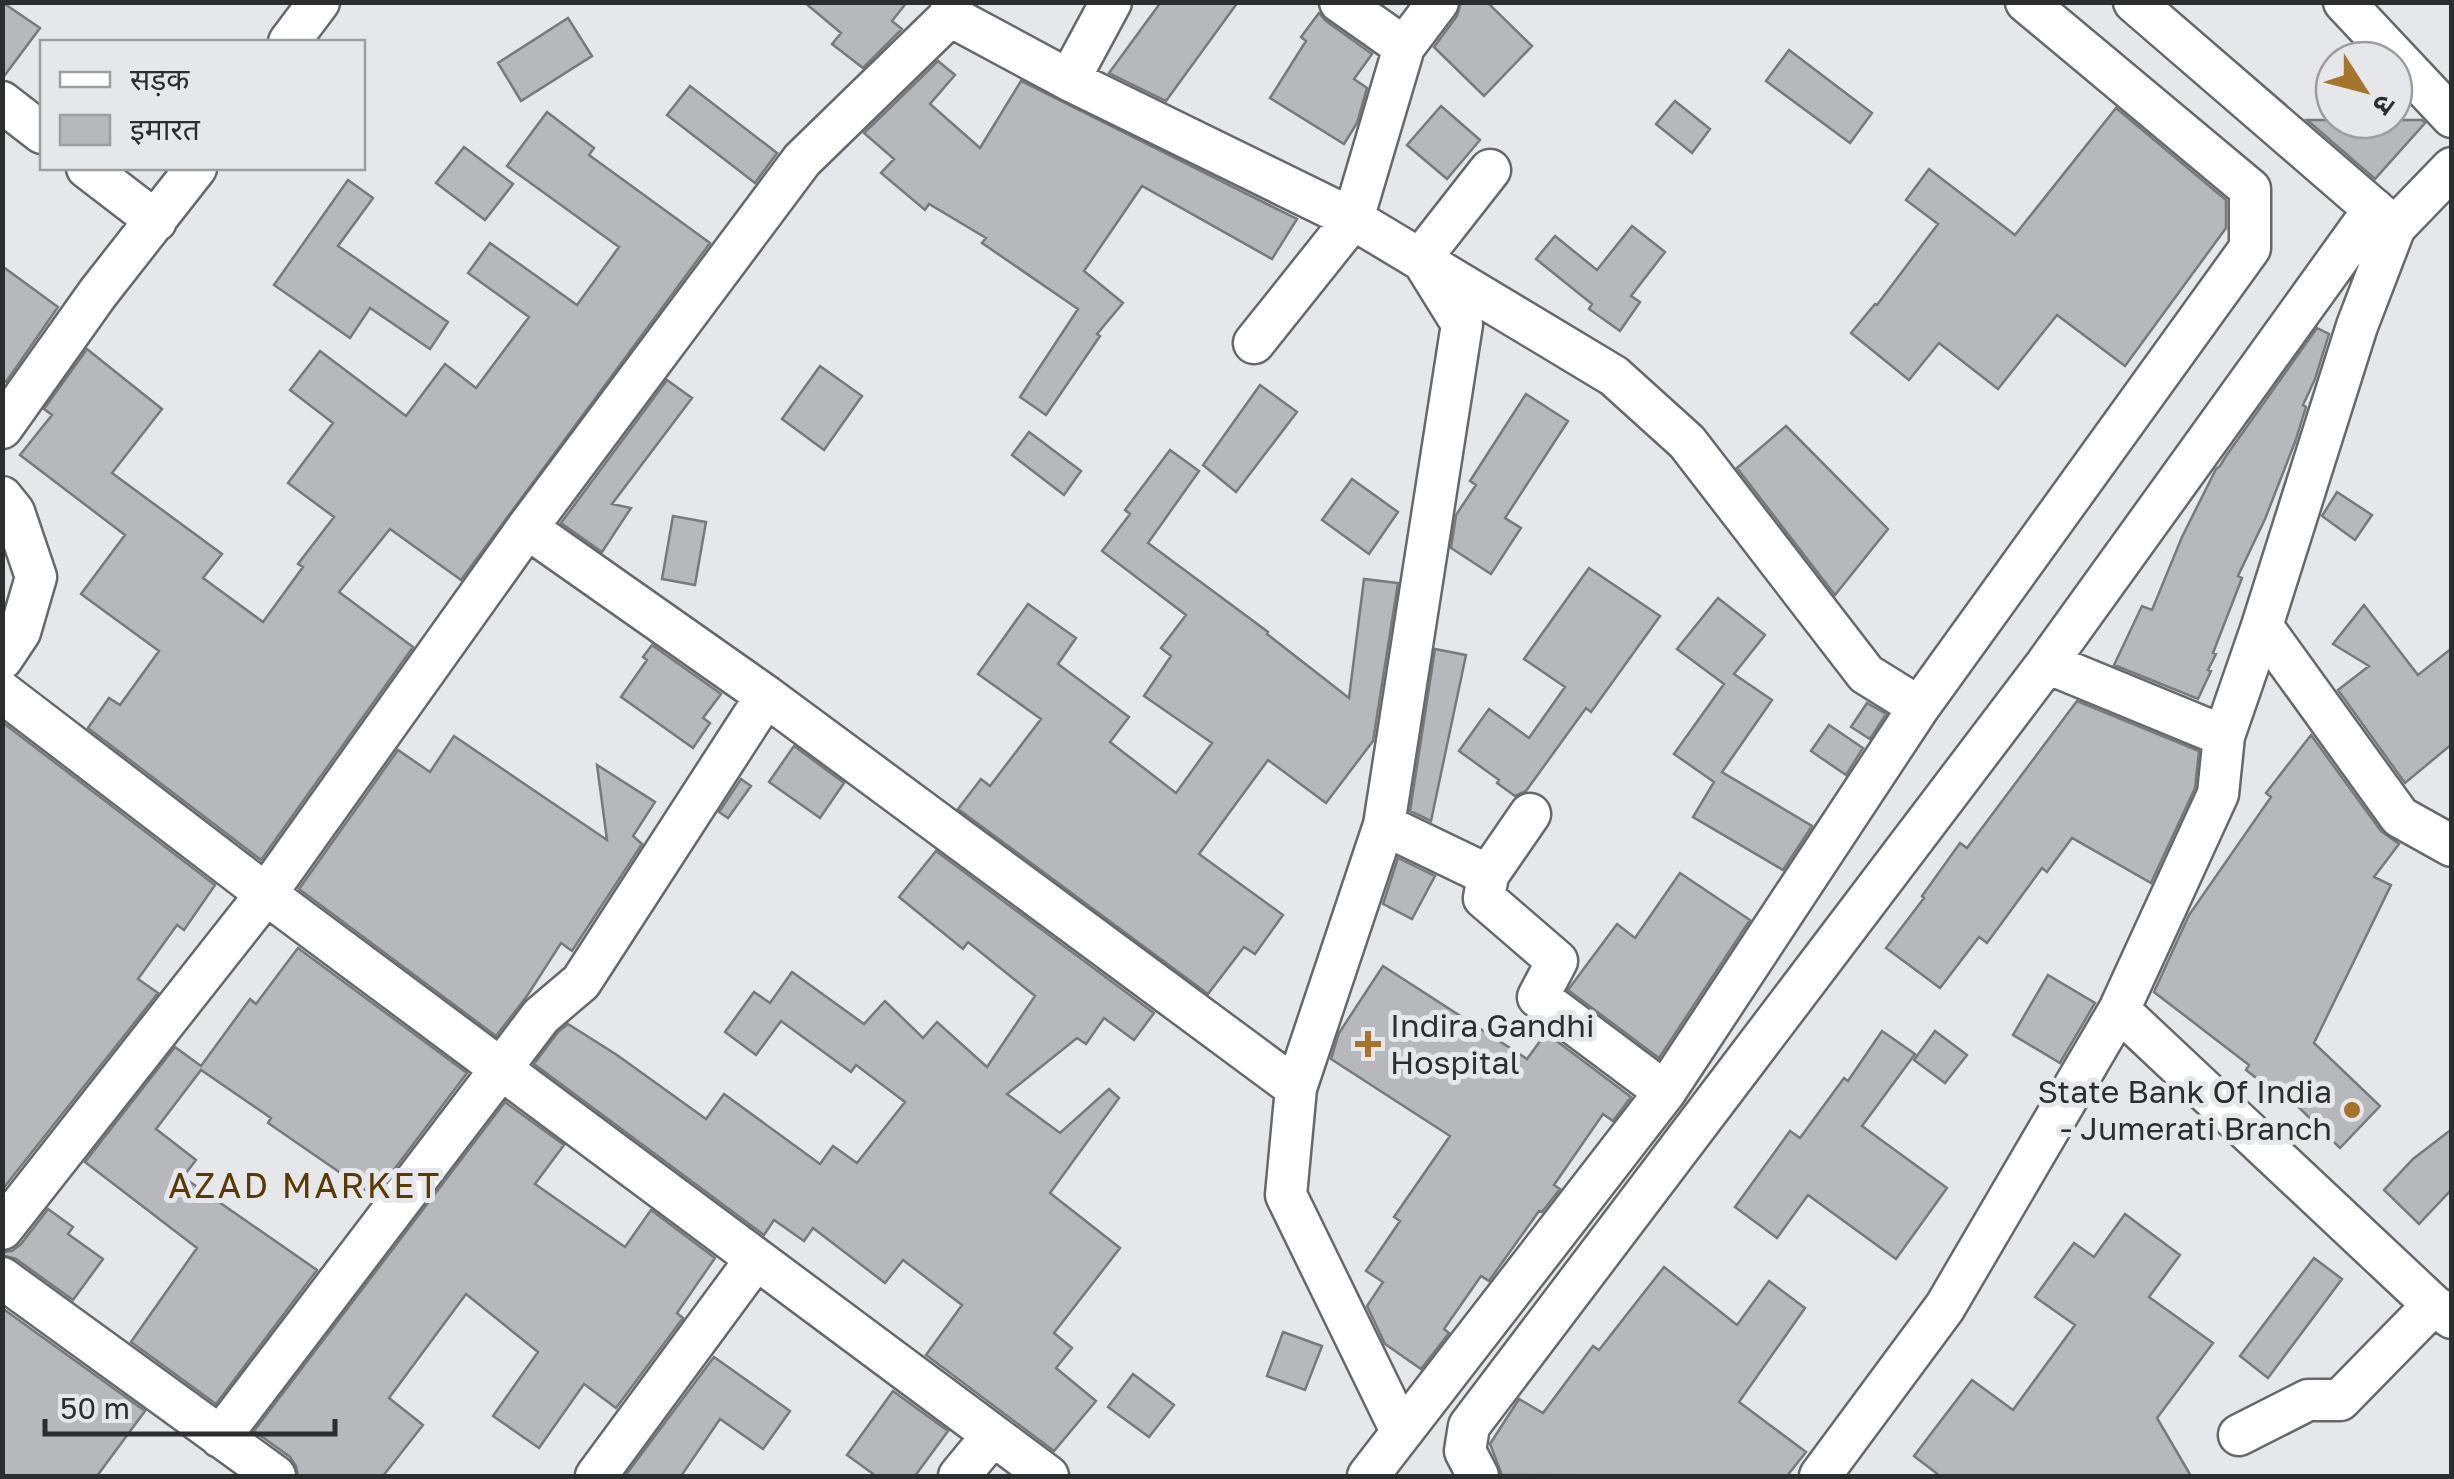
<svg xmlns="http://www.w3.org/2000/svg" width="2454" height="1479" viewBox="0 0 2454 1479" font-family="'Golos Text','Noto Sans Devanagari',sans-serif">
	<rect width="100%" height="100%" fill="#e5e7ea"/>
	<path fill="#b6b8bb" stroke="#77797c" stroke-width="2.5" d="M2 2 40 28 2 79Z
		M804 2H907L892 21 902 29 863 68 832 44 841 33Z
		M1161 2H1238L1166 101 1109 73Z
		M1461 2H1487L1532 46 1484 96 1434 47 1457 16Z
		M1319 13 1326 21 1372 54 1354 79 1367 88 1357 123 1344 144 1270 98 1306 41 1301 37Z
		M568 18 592 56 521 101 498 63Z
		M1789 50 1872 113 1850 143 1766 81Z
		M938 61 955 75 930 104 980 148 1021 81 1297 219 1272 259 1142 186 1084 271 1123 303 1097 334 1100 336 1046 415 1020 397 1078 309 982 243 986 238 929 204 925 210 881 173 894 159 864 133Z
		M690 86 777 153 755 183 667 115Z
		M1675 101 1710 129 1692 153 1656 124Z
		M1441 106 1480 140 1447 179 1407 145Z
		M2116 108 2226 200V228L2125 366 2057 315 1998 389 1939 343 1909 380 1851 333 1875 304 1877 305 1938 224 1906 200 1929 169 2015 235Z
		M547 112 594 148 589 155 710 243 461 580 390 529 339 592 413 647 261 860 88 728 109 698 120 705 159 651 81 594 125 535 20 455 52 415 44 409 87 349 162 409 112 473 222 554 203 578 263 622 303 567 298 564 334 517 288 483 333 423 290 390 320 351 406 416 445 364 476 388 529 317 468 273 490 243 577 305 619 247 507 166Z
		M2307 120H2422L2425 123 2375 179Z
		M464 147 513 184 485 220 436 183Z
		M348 180 373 198 338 246 448 322 430 349 370 308 350 338 274 285Z
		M1632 226 1665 252 1631 296 1640 302 1620 331 1589 309 1592 304 1536 259 1555 236 1597 270Z
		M2 266 58 307 6 382 2 379Z
		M2317 328 2329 334 2315 379 2303 405 2306 407 2295 442 2265 519 2238 576 2242 578 2213 653 2216 654 2208 670 2211 671 2198 699 2114 665 2142 606 2152 610 2182 537 2216 469 2220 466 2226 456Z
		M820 366 862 396 824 450 782 419Z
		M667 380 692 398 612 504 631 508 602 552 561 523Z
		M1260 385 1297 412 1236 492 1203 465Z
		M1526 394 1568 421 1505 518 1521 528 1491 574 1451 548 1456 515 1476 485 1470 481Z
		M1786 426 1888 529 1835 595 1737 468Z
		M1029 432 1081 471 1064 495 1012 455Z
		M1170 450 1199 471 1148 543 1268 632 1267 634 1349 698 1364 579 1398 583 1373 741 1326 803 1268 760 1199 854 1283 915 1255 954 1244 947 1208 994 958 809 981 779 990 786 1041 719 978 674 1028 604 1076 638 1058 664 1129 717 1110 742 1176 793 1212 743 1144 696 1171 656 1161 648 1186 615 1102 551 1130 514 1125 510Z
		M1352 479 1398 512 1369 554 1322 520Z
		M2337 492 2372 515 2355 540 2322 516Z
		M673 516 706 522 695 585 662 579Z
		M1589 568 1660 616 1591 712 1586 708 1526 791 1515 796 1497 783 1499 780 1459 751 1489 709 1529 738 1565 687 1524 659Z
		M1718 598 1765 635 1734 674 1772 700 1722 772 1812 826 1783 870 1693 817 1714 782 1674 754 1724 684 1677 649Z
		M2364 605 2418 675 2452 648V744L2405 783 2338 690 2369 666 2333 644Z
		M652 645 721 694 703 718 710 723 693 748 621 697 647 660 643 657Z
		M1435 649 1466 655 1431 821 1410 811Z
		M2077 701 2199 751 2195 788 2151 883 2072 838 2047 872 2042 868 1987 943 1979 937 1940 988 1886 948 1924 898 1922 896 1960 843 1967 848Z
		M1867 703 1886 714 1870 739 1851 727Z
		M2 722 215 885 184 930 177 925 138 979 158 993 2 1190Z
		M1829 725 1863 748 1846 775 1811 751Z
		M2311 735 2381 831 2399 844 2374 877 2391 885 2314 1043 2380 1106 2340 1148 2278 1087 2274 1092 2246 1070 2249 1065 2154 992 2189 915 2271 797 2266 793Z
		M454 736 607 840 597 765 655 802 633 836 642 844 572 951 561 943 527 996 496 1036 299 889 398 750 430 772Z
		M794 746 844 783 820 818 769 782Z
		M741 779 751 786 728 818 719 812Z
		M936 851 1154 1013 1134 1040 1104 1018 1086 1044 1077 1038 1007 1094 1060 1133 1109 1089 1119 1098 1050 1193 1120 1248 1054 1333 1072 1348 1056 1368 1096 1401 1054 1451 926 1355 962 1305 903 1260 885 1283 813 1228 804 1241 774 1220 764 1235 534 1064 558 1032 568 1024 617 1055 706 1119 724 1094 820 1164 833 1146 857 1163 905 1102 856 1065 851 1072 781 1021 756 1055 725 1032 754 992 770 1003 792 972 864 1024 885 1001 923 1038 937 1022 987 1067 1035 996 968 942 963 949 899 897Z
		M1398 858 1435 876 1412 919 1383 904Z
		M1680 873 1750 920 1659 1058 1568 990 1617 924 1635 938Z
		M298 948 467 1073 374 1196 268 1123 271 1118 201 1070 156 1129 196 1160 183 1177 317 1270 216 1404 131 1342 197 1248 85 1162 175 1047 201 1066 250 999 256 1004Z
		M1383 966 1527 1059 1546 1033 1631 1097 1613 1121 1603 1114 1554 1185 1560 1189 1542 1212 1539 1211 1489 1281 1481 1276 1444 1329 1449 1333 1421 1369 1385 1344 1367 1306 1383 1282 1366 1271 1400 1221 1394 1217 1450 1136 1331 1059 1339 1033Z
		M2048 975 2095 1003 2060 1063 2013 1035Z
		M1882 1031 1915 1054 1862 1126 1947 1188 1896 1259 1808 1195 1777 1238 1735 1207 1790 1131 1800 1138 1844 1078 1848 1081Z
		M1935 1031 1967 1055 1945 1083 1914 1060Z
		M505 1102 564 1145 535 1184 625 1247 651 1210 715 1258 677 1313 683 1318 616 1408 584 1384 539 1448 493 1416 538 1352 466 1294 389 1398 423 1425 383 1476H298L296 1466 290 1457 254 1431Z
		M2452 1129V1189L2419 1224 2384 1190 2413 1159Z
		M48 1209 73 1227 68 1234 103 1259 73 1300 16 1259 2 1255V1252L12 1251 21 1244Z
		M2125 1214 2180 1255 2149 1297 2213 1343 2157 1418 2191 1476H1940L1914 1456 1972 1380 2013 1410 2075 1325 2035 1297 2074 1243 2094 1257Z
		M2314 1258 2342 1279 2268 1378 2240 1356Z
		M1664 1267 1737 1325 1769 1281 1805 1308 1739 1402 1806 1452 1787 1476 1502 1475 1490 1444 1519 1399 1543 1413 1593 1346 1599 1350Z
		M2 1308 145 1411 97 1476H2Z
		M1283 1332 1322 1346 1305 1390 1267 1376Z
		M714 1357 790 1411 763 1449 720 1419 681 1476H625Z
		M1133 1374 1174 1405 1149 1437 1108 1407Z
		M893 1391 948 1431 915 1476H876L847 1455Z"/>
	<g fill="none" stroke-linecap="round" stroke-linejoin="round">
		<defs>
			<path id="minor" d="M1340 2 1404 47
				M2134 2 2392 225
				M2344 2 2452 117
				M950 16 1069 80 1353 219 1614 376 1687 442 1866 674 1919 707
				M289 42 319 2
				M1069 80 1111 2
				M2 102 42 133
				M87 168 156 221
				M1254 343 1353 219 1404 47 1438 2
				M2 428 98 293 196 168
				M2 497 14 512 36 577 20 632 2 659
				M527 528 766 696 1296 1088
				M2262 626 2400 817 2452 846
				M2047 663 2224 736
				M2 692 266 894 1048 1476
				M1384 825 1488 875 1484 898 1557 961 1538 997 1665 1092
				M1488 875 1530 814
				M2119 1010 2433 1305 2452 1318
				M2 1229 266 894 527 528 802 160 950 16 952 2
				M2 1278 275 1476
				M1401 1431 1286 1195 1296 1088 1384 825 1462 324 1421 258 1490 170
				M2239 1435 2308 1400H2340L2433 1305
				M220 1437 541 1016 581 982 766 696
				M596 1476 756 1259
				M959 1476 992 1436
				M1368 1476 1665 1092 1919 707 2250 248V189L2026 2
				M1478 1476 1465 1451 1469 1426 2047 663 2374 209
				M1820 1476 1945 1307 2119 1010 2218 794 2224 736 2262 626 2357 326 2395 227 2452 168"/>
		</defs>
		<use href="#minor" stroke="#66686b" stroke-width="45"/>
		<use href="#minor" stroke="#fff" stroke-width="40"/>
	</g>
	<g fill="#a7742c" stroke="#e5e7ea" stroke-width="4">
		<path d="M1363 1029h10v10h10v10h-10v10h-10v-10h-10v-10h10z"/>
		<circle cx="2352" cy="1110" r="10"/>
	</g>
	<g text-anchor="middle" stroke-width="10" stroke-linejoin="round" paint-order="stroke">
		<g font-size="32" fill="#2c2d2e" stroke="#e5e7ea" text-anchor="start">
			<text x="1390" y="1037">Indira Gandhi<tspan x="1390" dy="37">Hospital</tspan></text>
			<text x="2332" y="1103" text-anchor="end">State Bank Of India<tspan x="2332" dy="37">- Jumerati Branch</tspan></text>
		</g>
		<g font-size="35" letter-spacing="2.5" fill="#5b3901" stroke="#e5e7ea">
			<text x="305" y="1198">AZAD MARKET</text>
		</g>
	</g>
	<rect width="2454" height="1479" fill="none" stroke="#2c2d2e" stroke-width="10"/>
	<rect x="40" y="40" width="325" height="130" fill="#e5e7ea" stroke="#9b9d9f" stroke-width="2.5"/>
	<rect x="60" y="72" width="50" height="15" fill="#ffffff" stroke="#9b9d9f" stroke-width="2.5"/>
	<text x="130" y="90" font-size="30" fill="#2c2d2e">सड़क</text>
	<rect x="60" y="115" width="50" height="30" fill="#b6b8bb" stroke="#9b9d9f" stroke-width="2.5"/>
	<text x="130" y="140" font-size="30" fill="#2c2d2e">इमारत</text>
	<g transform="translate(2364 90) rotate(126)"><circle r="48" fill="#e5e7ea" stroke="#9b9d9f" stroke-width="2.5"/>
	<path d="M0-8L18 38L0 25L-18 38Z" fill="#a7742c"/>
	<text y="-15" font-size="28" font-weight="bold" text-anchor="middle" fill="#2c2d2e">उ</text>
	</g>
	<path d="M45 1419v15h290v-15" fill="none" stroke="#2c2d2e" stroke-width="5"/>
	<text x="60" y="1419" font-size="30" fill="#2c2d2e" stroke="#e5e7ea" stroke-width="8" paint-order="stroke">50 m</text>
</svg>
